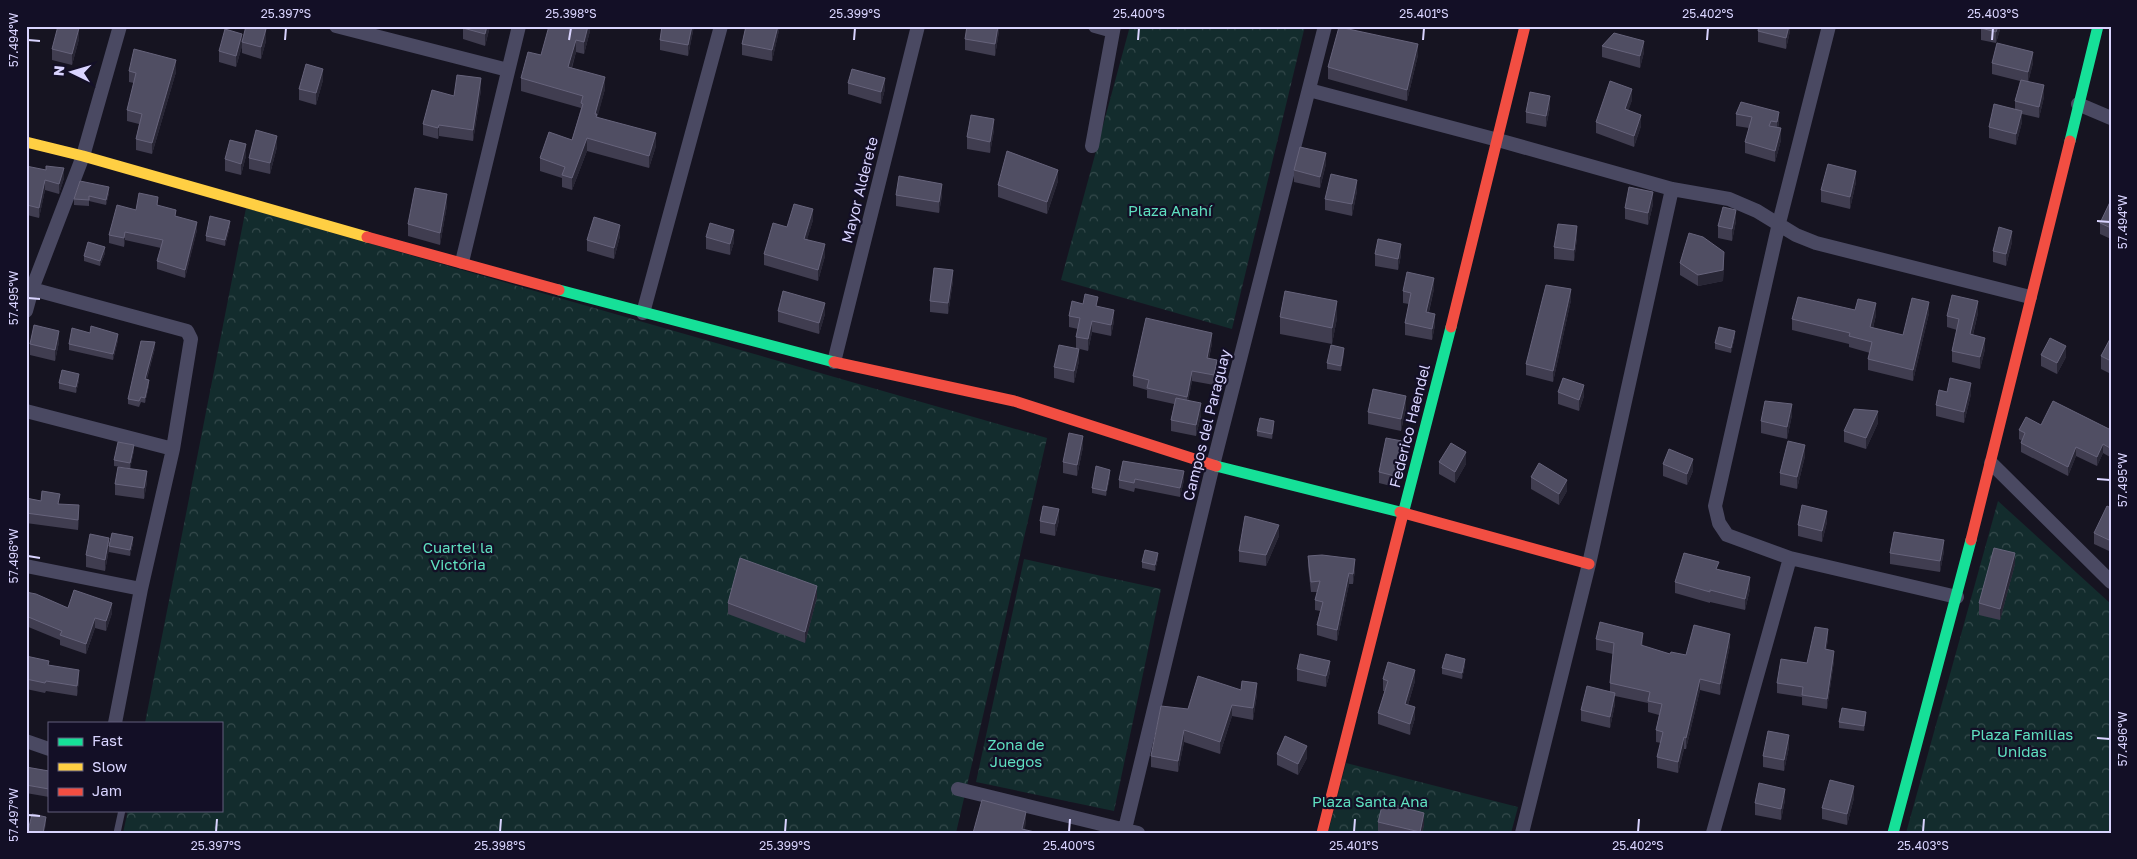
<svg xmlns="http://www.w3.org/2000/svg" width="2137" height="859" viewBox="0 0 2137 859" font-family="'Golos Text',sans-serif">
	<defs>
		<pattern id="park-crowns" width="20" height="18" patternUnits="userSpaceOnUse" patternTransform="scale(1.25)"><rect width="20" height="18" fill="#132c2d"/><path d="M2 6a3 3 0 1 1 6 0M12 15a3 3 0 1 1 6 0" fill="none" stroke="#354a4c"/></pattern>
	</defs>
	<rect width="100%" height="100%" fill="#161421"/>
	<path fill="url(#park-crowns)" d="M1130 26H1305L1232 329 1061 280Z
		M246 208 1047 438 956 833H123L128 810H221V723H145Z
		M1998 501 2111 604V833H1906Z
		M1024 559 1161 589 1114 811 976 782Z
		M1346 763 1518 807 1511 833H1328Z"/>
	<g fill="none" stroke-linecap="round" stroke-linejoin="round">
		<path stroke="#4a4962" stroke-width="7" d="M117 833 122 810"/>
		<path stroke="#4a4962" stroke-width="14" d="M336 26 508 70
			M1095 26 1113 31
			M1829 26 1779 223 1715 506 1719 523 1727 535 1790 558 1957 597
			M1309 90 1498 140 1672 189 1729 199 1757 211 1796 235 1816 243 2030 297
			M2078 104 2111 118
			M1092 146 1114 26
			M462 262 519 26
			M32 289 187 331 191 339 173 449 141 589 115 723
			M26 311 32 289 83 156 120 26
			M643 313 721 26
			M834 362 918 26
			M26 411 173 449
			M1991 463 2111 582
			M26 566 141 589
			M26 741 49 749
			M958 789 1138 833
			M1124 833 1213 465 1325 26
			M1522 833 1589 564 1672 189
			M1713 833 1790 558"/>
		<path stroke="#16e098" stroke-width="11" d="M2070 141 2098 26
			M559 290 834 362
			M1216 466 1400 512
			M1403 514 1451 327
			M1893 833 1971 540"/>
		<path stroke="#ffcf43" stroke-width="11" d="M26 142 83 156 367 237"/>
		<path stroke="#f24e42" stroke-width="11" d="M367 237 559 290
			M1451 327 1525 26
			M834 362 1014 401 1216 466
			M1400 512 1589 564
			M1971 540 2070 141
			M1322 833 1403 514"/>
	</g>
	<path fill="#403d50" d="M490 26 485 46 463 39V28Z
		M590 26V31L584 54 576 52 572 68 605 89 597 117 656 146 649 168 587 151 572 190 562 187V178L540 171V158L572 140 581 108 521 91V78L541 55Z
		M662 26H694L688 56 660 50V40Z
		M746 26H780L772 61 742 55V44Z
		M999 26V31L995 56 965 50V39Z
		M1790 26V31L1786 49 1758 42V31Z
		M2001 26 1996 43 1981 40V28Z
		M79 39 72 65 52 60V49Z
		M242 41H266L261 59 242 53V46L236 67 219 62V51Z
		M1602 46 1644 52 1640 68 1602 57Z
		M1418 55 1407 101 1328 79V67Z
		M1992 63H2033L2028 82 2044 97 2039 118 2022 114V122L2016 145 1989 138V127L2015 110V101L2020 81 1992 74Z
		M129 71 176 72 152 154 136 150V139L139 124 127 121V110L134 83 129 82Z
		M323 80 316 105 299 100V89Z
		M848 83 885 89 881 104 848 94Z
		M481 90 473 141 439 136 438 139 423 135V124L454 96Z
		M2111 90V109L2109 108V93Z
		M1632 100 1628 110 1641 126 1634 147 1596 133V122Z
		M1741 102 1779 123 1778 128 1781 140 1775 162 1745 153V142L1749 128 1736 126V114Z
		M1550 107 1546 127 1526 123V112Z
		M994 130 990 153 967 149V137Z
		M277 147 270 174 249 169V158Z
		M246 156 241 175 225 171V159Z
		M1326 164 1320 188 1294 182V170Z
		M26 166 64 178 59 194 45 190 39 218 27 215 26 218Z
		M80 181 109 193 106 205 89 201V206L74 205V199Z
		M1058 181 1047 214 998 197V185Z
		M1856 182 1850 209 1821 202V190Z
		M1357 191 1352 216 1325 210V199Z
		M896 195H942L939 213 896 206Z
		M2111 200V239L2100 234V223Z
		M1653 204 1648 225 1625 219V208Z
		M158 205 197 230 185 278 157 269V261L161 248 125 240 124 247 109 243V235L136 210Z
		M447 205 440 245 408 236V224Z
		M813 220 807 239 825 256 818 281 764 265V254L787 227Z
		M1736 221 1732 241 1718 238V226Z
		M230 226 225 246 206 241V236Z
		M620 236 614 259 587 251V240Z
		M706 237 734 242 730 255 706 249Z
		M1577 238 1574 261 1554 259V247Z
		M2012 242 2006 266 1993 262V251Z
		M105 253 100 266 84 261V256Z
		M1375 254 1401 255 1398 270 1375 266Z
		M1680 263H1724L1723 281 1698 286 1680 275Z
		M953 281 948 314 930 312V301Z
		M1434 289 1429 312 1435 325 1432 340 1405 335V323L1409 304 1403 303V291Z
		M1571 300 1553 382 1526 375V364Z
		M1098 307 1114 321 1111 336 1092 332 1088 351 1076 348V337L1078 329 1069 327V316Z
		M778 311 825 314 819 334 778 322Z
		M1929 313 1913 381 1868 370V359L1870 353 1849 347V344L1792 330V319L1876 315 1873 328 1903 335Z
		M1978 313 1973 335 1985 349 1980 369 1952 362V351L1957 330 1947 327V316Z
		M1280 317 1337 318 1332 344 1280 334Z
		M90 333 118 340 113 360 69 350V344Z
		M1735 336 1731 353 1715 349V343Z
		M2111 337V374L2101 369V356Z
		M59 342 55 361 30 355V344Z
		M1212 343 1209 359 1217 370 1214 385 1192 381 1188 401 1201 415 1196 436 1171 431V420L1174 404 1147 398V390L1133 386V376Z
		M155 348 147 379 149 385 145 403 141 402 139 407 128 404V399Z
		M1344 353 1341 371 1327 369V363Z
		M2041 355 2066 357 2057 374 2041 366Z
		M1079 361 1074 383 1054 378V367Z
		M79 380 76 393 59 389V383Z
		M1558 392 1584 396 1579 411 1558 404Z
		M1947 392 1971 394 1964 423 1936 416V405Z
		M1406 408 1401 431 1368 424V412Z
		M1792 415 1787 439 1761 433V421Z
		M1878 423 1866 449 1844 442V431Z
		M2041 425 2111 430 2110 457 2103 453 2097 466 2076 456 2068 476 2021 452V443L2022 441 2019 439V430Z
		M1274 427 1272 439 1257 436V431Z
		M1083 447 1077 476 1063 473V462Z
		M134 450 130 469 147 482 144 499 115 495V484L127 468 114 466V460Z
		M1402 453 1395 487 1379 483V472Z
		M1805 456 1797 489 1780 485V473Z
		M1123 461 1184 480 1180 497 1135 488 1134 492 1119 488V480Z
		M1439 462 1466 464 1455 483 1439 474Z
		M1663 464 1693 471 1687 485 1663 476Z
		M1110 476 1106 496 1092 493V488Z
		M1531 477 1567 491 1559 505 1531 489Z
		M26 498 60 504 79 516 78 530 26 523Z
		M2111 508 2109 551 2094 544V533Z
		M1059 520 1055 536 1040 533V521Z
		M1827 522 1822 542 1798 536V525Z
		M1279 536 1266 566 1239 562V551Z
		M133 543 130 556 109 552V546Z
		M109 549 105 571 86 567V555Z
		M1944 551 1940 572 1890 564V553Z
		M1308 556 1355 570 1353 584H1349L1337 641 1317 635V625L1320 611 1315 610V600L1317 592H1311L1308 566Z
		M1158 558 1155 571 1142 568V562Z
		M2015 564 2000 620 1979 615V603Z
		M1719 570 1750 589 1745 610 1710 602V603L1675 593V582Z
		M26 592 68 608 112 613 106 631 95 628 86 654 60 645V640L26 626Z
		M817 597 805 643 728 614V603Z
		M1596 639 1643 644V646L1670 654 1686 655 1730 645 1720 695 1700 690 1686 749H1684L1678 773 1657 768V757L1661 743 1656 742V730L1659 715 1648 712V703L1615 696V704L1610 728 1581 721V710L1610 692V683L1613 654 1596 650Z
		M1828 640 1826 649 1834 661 1827 709 1802 705V697L1777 693V683L1807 663Z
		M26 656 49 666 79 680 77 696 46 691 45 693 26 689Z
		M1465 665 1462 679 1442 674V668Z
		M1297 669 1330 672 1326 687 1297 681Z
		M1383 679 1415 681 1408 705 1415 718 1410 735 1378 724V713L1385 691H1383Z
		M1257 694 1253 720 1232 716 1220 754 1184 742 1178 772 1151 767V756L1188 709Z
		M1866 718 1864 731 1839 728V722Z
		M1789 747 1784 771 1763 767V756Z
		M1277 754 1307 758 1298 775 1277 765Z
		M26 767 49 771V797L26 793Z
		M1854 798 1847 825 1822 819V808Z
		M1785 800 1781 820 1755 815V803Z
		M1378 822 1424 825 1422 833H1378Z"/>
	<path fill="#282635" d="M487 26H490L485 46V34Z
		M588 26H590V31L584 54V42Z
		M692 26H694L688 56V45Z
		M778 26H780L772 61V50Z
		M998 26H999V31L995 56V44Z
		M1789 26H1790V31L1786 49V38Z
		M1998 26H2001L1996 43V32Z
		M79 28V39L72 65V54Z
		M266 29V41L261 59V47Z
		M242 34V46L236 67V56Z
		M576 40V52L568 79V67Z
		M1644 41V52L1640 68V56Z
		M1418 44V55L1407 101V90Z
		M2033 52V63L2028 83V72Z
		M176 60V72L152 154V143Z
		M323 69V80L316 105V93Z
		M605 77V89L597 119 595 114Z
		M481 78V90L473 141V130Z
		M885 78V89L881 104V92Z
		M2044 85V97L2039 118V107Z
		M1632 89V100L1625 121V109Z
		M1550 96V107L1546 127V116Z
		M2022 111V122L2016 145V134Z
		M1779 112V123L1777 133V122Z
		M1641 115V126L1634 147V136Z
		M994 119V130L990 153V142Z
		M439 125V136L438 139V128Z
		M1781 128V140L1775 162V151Z
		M656 133V146L649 168V156Z
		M277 136V147L270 174V163Z
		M587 138V151L572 190V178Z
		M246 144V156L241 175V164Z
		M1326 153V164L1320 188V177Z
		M64 168V178L59 194V184Z
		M1058 170V181L1047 214V202Z
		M1856 171V182L1850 209V197Z
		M45 180V190L39 218V208Z
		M1357 180V191L1352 216V204Z
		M942 184V195L939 213V202Z
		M109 187V193L106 205V200Z
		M1653 192V204L1648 225V213Z
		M447 194V205L440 245V233Z
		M813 209V220L804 250V239Z
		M1736 210V221L1732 241V229Z
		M230 221V226L225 246V240Z
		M197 222V230L185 278V270Z
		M620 225V236L614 259V248Z
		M1577 226V238L1574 261V250Z
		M734 230V242L730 255V244Z
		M2012 231V242L2006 266V254Z
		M125 232V240L124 247V238Z
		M825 244V256L818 281V270Z
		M1401 244V255L1398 270V259Z
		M105 247V253L100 266V261Z
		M1724 252 1723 281 1698 286V275Z
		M953 270V281L948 314V303Z
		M1434 278V289L1426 323V312Z
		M1571 289V300L1553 382V371Z
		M1337 301V318L1332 344V328Z
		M1978 301V313L1970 346V334Z
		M1929 302V313L1913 381V370Z
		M825 303V314L819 334V323Z
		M1876 303V315L1870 339V327Z
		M1114 310V321L1111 336V325Z
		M1435 314V325L1432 340V329Z
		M1092 321V332L1088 351V339Z
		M59 331V342L55 361V350Z
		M1735 331V336L1731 353V348Z
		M1212 333V343L1207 368V358Z
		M118 334V340L113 360V354Z
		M1985 338V349L1980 369V357Z
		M155 342V348L145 385V379Z
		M2066 346V357L2057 374V363Z
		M1344 348V353L1341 371V366Z
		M1079 349V361L1074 383V371Z
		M1217 360V370L1214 385V375Z
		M1192 371V381L1187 407V397Z
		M79 374V380L76 393V387Z
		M149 380V385L145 403V398Z
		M1971 383V394L1964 423V412Z
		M1584 385V396L1579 411V400Z
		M1406 396V408L1401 431V419Z
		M1201 403V415L1196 436V425Z
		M1792 404V415L1787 439V427Z
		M1878 411V423L1866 449V438Z
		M1274 421V427L1272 439V434Z
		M1083 436V447L1077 476V465Z
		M1402 441V453L1395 487V476Z
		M2103 444V453L2097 466V457Z
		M134 445V450L130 469V463Z
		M1805 445V456L1797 489V477Z
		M2076 447V456L2068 476V467Z
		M1466 452V464L1455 483V472Z
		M1693 459V471L1687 485V474Z
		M1110 470V476L1106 496V491Z
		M147 471V482L144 499V488Z
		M1184 471V480L1180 497V488Z
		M1567 480V491L1559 505V494Z
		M79 505V516L78 530V520Z
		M1059 509V520L1055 536V524Z
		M1827 511V522L1822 542V531Z
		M1279 525V536L1266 566V555Z
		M2111 536V547L2109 551V540Z
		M133 537V543L130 556V550Z
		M109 538V549L105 571V560Z
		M1944 540V551L1940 572V561Z
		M1158 553V558L1155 571V565Z
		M2015 553V564L2000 620V609Z
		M1355 559V570L1353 584V574Z
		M1349 573V584L1337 641V630Z
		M1750 577V589L1745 610V599Z
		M817 586V597L805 643V632Z
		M112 603V613L106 631V621Z
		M95 618V628L86 654V644Z
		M1828 629V640L1825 660V649Z
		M1643 633V644L1641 656V645Z
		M1730 634V645L1720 695V684Z
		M1834 651V661L1827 709V699Z
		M1465 659V665L1462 679V673Z
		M1330 661V672L1326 687V676Z
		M79 670V680L77 696V686Z
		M1415 670V681L1405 715V704Z
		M1700 679V690L1686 749V738Z
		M1257 683V694L1253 720V708Z
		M1615 693V704L1610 728V717Z
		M1232 705V716L1220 754V742Z
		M1415 707V718L1410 735V724Z
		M1866 712V718L1864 731V726Z
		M1184 730V742L1178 772V761Z
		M1789 735V747L1784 771V760Z
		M1684 737V749L1678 773V762Z
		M1307 746V758L1298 775V764Z
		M1854 786V798L1847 825V814Z
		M1785 789V800L1781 820V809Z
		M1026 812V823L1024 833 1022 829Z
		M1424 813V825L1422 833H1420Z
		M46 817V825L44 833H43Z"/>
	<path fill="#504e63" stroke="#66637b" d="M58 26H72L79 28 72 54 52 49Z
		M246 26H255L266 29 261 47 242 42Z
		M464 26H487L485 34 463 28Z
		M549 26H588L584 42 576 40 568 67 605 77 595 114H597L596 117 656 133 649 156 587 138 572 178 562 175 565 167 540 158 549 132 572 140 583 104 581 103 583 96 521 78 528 52 541 55Z
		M662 26H692L688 45 660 40Z
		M746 26H778L772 50 742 44Z
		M967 26H998L995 44 965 39Z
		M1759 26H1789L1786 38 1758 31Z
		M1982 26H1998L1996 32 1981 28Z
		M1339 27 1418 44 1407 90 1328 67Z
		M225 29 242 34 236 56 219 51Z
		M1614 33 1644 41 1640 56 1602 46Z
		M1997 43 2033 52 2028 72 1992 63Z
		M134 49 176 60 152 143 136 139 142 114 127 110 136 73 129 71Z
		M306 64 323 69 316 93 299 89Z
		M852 69 885 78 881 92 848 83Z
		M457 75 481 78 473 130 439 125 438 128 423 124 432 90 454 96Z
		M2021 80 2044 85 2039 107 2015 101Z
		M1610 81 1632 89 1625 109 1641 115 1634 136 1596 122Z
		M1530 92 1550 96 1546 116 1526 112Z
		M1741 102 1779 112 1777 122 1771 121 1769 126 1781 128 1775 151 1745 142 1752 117 1736 114Z
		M1994 104 2022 111 2016 134 1989 127Z
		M971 115 994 119 990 142 967 137Z
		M256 130 277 136 270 163 249 158Z
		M230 140 246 144 241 164 225 159Z
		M1300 147 1326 153 1320 177 1294 170Z
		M1007 151 1058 170 1047 202 998 185Z
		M1828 164 1856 171 1850 197 1821 190Z
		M26 166 46 170V166L64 168 59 184 45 180 39 208 27 205 26 208Z
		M1331 174 1357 180 1352 204 1325 199Z
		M899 176 942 184 939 202 896 195Z
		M80 181 109 187 106 200 89 196V200L74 199Z
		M1629 187 1653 192 1648 213 1625 208Z
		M415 188 447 194 440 233 408 224Z
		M139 193 158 197 157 205 176 210 175 216 197 222 185 270 157 261 163 240 125 232 124 238 109 235 117 205 136 210Z
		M2111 200V228L2100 223Z
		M794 204 813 209 804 239 825 244 818 270 764 254 773 223 787 227Z
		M1723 207 1736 210 1732 229 1718 226Z
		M210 216 230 221 225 240 206 236Z
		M594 217 620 225 614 248 587 240Z
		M710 223 734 230 730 244 706 237Z
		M1558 224 1577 226 1574 250 1554 247Z
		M1999 227 2012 231 2006 254 1993 251Z
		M1689 233 1703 237 1724 252 1723 270 1698 275 1680 263Z
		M1378 239 1401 244 1398 259 1375 254Z
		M88 242 105 247 100 261 84 256Z
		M934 268 953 270 948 303 930 301Z
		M1407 272 1434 278 1426 312 1435 314 1432 329 1405 323 1411 293 1403 291Z
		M1546 285 1571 289 1553 371 1526 364Z
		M783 291 825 303 819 323 778 311Z
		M1285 291 1337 301 1332 328 1280 317Z
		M1085 294 1098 297 1096 306 1114 310 1111 325 1092 321 1088 339 1076 337 1080 318 1069 316 1072 301 1083 304Z
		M1952 295 1978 301 1970 334 1985 338 1980 357 1952 351 1959 319 1947 316Z
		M1798 297 1855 310 1858 299 1876 303 1870 327 1903 335 1912 298 1929 302 1913 370 1868 359 1872 342 1849 336 1850 333 1792 319Z
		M1146 318 1212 333 1207 358 1217 360 1214 375 1192 371 1187 397 1147 388 1149 380 1133 376Z
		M34 325 59 331 55 350 30 344Z
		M91 326 118 334 113 354 69 344 72 328 90 333Z
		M1719 327 1735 331 1731 348 1715 343Z
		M2111 337V361L2101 356Z
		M2050 338 2066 346 2057 363 2041 355Z
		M141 341 155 342 145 379 149 380 145 398 141 397 139 401 128 399Z
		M1059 345 1079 349 1074 371 1054 367Z
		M1331 345 1344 348 1341 366 1327 363Z
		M62 370 79 374 76 387 59 383Z
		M1563 378 1584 385 1579 400 1558 392Z
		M1950 378 1971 383 1964 412 1936 405 1939 390 1947 392Z
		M1373 389 1406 396 1401 419 1368 412Z
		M1176 398 1201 403 1196 425 1171 420Z
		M1765 401 1792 404 1787 427 1761 421Z
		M2053 401 2111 430V446L2110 448 2103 444 2097 457 2076 447 2068 467 2021 443 2025 433 2019 430 2026 417 2041 425Z
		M1854 409 1878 411 1866 438 1844 431Z
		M1260 418 1274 421 1272 434 1257 431Z
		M1069 433 1083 436 1077 465 1063 462Z
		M1386 438 1402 441 1395 476 1379 472Z
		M1788 441 1805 445 1797 477 1780 473Z
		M118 442 134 445 130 463 114 460Z
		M1451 443 1466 452 1455 472 1439 462Z
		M1669 449 1693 459 1687 474 1663 464Z
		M1123 461 1184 471 1180 488 1135 479 1134 483 1119 480Z
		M1539 463 1567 480 1559 494 1531 477Z
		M1096 466 1110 470 1106 491 1092 488Z
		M118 467 147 471 144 488 115 484Z
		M42 491 60 494 58 504 79 505 78 520 26 513V498L41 501Z
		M1802 505 1827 511 1822 531 1798 525Z
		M1043 506 1059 509 1055 524 1040 521Z
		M2107 506 2111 508V536L2109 540 2094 533Z
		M1245 516 1279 525 1266 555 1239 551Z
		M1894 532 1944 540 1940 561 1890 553Z
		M112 533 133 537 130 550 109 546Z
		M90 534 109 538 105 560 86 555Z
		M1994 548 2015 553 2000 609 1979 603Z
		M1145 550 1158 553 1155 565 1142 562Z
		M1684 553 1719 562 1716 569 1750 577 1745 599 1710 590V592L1675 582Z
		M1322 555 1355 559 1353 574 1349 573 1337 630 1317 625 1323 602 1315 600 1320 581 1311 582 1308 556Z
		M740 558 817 586 805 632 728 603Z
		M74 590 112 603 106 621 95 618 86 644 60 635 62 631 26 616V592L36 594 68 608Z
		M1600 622 1643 633 1641 645 1670 654 1671 652 1686 655 1694 625 1730 634 1720 684 1700 679 1686 738 1684 737 1678 762 1657 757 1663 732 1656 730 1662 704 1648 701 1650 692 1610 683 1614 643 1596 639Z
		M1815 627 1828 629 1825 649 1834 651 1827 699 1802 695 1803 687 1777 683 1781 659 1807 663Z
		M1300 654 1330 661 1326 676 1297 669Z
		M1446 654 1465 659 1462 673 1442 668Z
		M26 656 49 661 48 665 79 670 77 686 46 681 45 683 26 679Z
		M1388 662 1415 670 1405 704 1415 707 1410 724 1378 713 1388 681 1383 679Z
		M1198 676 1241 690 1242 681 1257 683 1253 708 1232 705 1220 742 1184 730 1178 761 1151 756 1161 706 1188 709Z
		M1587 686 1615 693 1610 717 1581 710Z
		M1842 708 1866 712 1864 726 1839 722Z
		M1768 731 1789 735 1784 760 1763 756Z
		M1285 736 1307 746 1298 764 1277 754Z
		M26 767 49 771V789L26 785Z
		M1830 780 1854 786 1847 814 1822 808Z
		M1759 783 1785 789 1781 809 1755 803Z
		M982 800 1026 812 1022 829 1039 833H973Z
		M1383 802 1424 813 1420 832 1378 822Z
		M32 814 46 817 43 833H26V831H28Z"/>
	<path fill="none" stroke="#d9d4ff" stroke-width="2" d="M28 40 40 41M285 40 286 28M569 40 571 28M854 40 855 28M1138 40 1139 28M1423 40 1424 28M1707 40 1708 28M1992 40 1993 28M2097 221 2110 222M28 298 40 299M2097 479 2110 480M28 556 40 558M2097 738 2110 739M28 815 40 816M216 832 217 819M500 832 501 819M785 832 786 819M1069 832 1070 819M1354 832 1355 819M1638 832 1639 819M1923 832 1924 819"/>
	<g text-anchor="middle" stroke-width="4.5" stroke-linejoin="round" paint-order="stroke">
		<g font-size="15" fill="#d9d4ff" stroke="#130f26">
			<text transform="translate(860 190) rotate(-76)" y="5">Mayor Alderete</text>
			<text transform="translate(1207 425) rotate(-76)" y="5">Campos del Paraguay</text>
			<text transform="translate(1410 426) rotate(-76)" y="5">Federico Haendel</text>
		</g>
		<g font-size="15" fill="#5fe0c0" stroke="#130f26">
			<text x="1170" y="216">Plaza Anahí</text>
			<text x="458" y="553">Cuartel la<tspan x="458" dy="17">Victória</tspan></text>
			<text x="2022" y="740">Plaza Familias<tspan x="2022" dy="17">Unidas</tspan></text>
			<text x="1016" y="750">Zona de<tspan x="1016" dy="17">Juegos</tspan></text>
			<text x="1370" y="807">Plaza Santa Ana</text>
		</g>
	</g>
	<rect width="2137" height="859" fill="none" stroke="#130f26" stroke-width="55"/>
	<rect x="48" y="722" width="175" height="90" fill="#130f26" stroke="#625e7d"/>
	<rect x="58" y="738" width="25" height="8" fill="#16e098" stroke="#625e7d"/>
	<text x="92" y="746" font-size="15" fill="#d9d4ff">Fast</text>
	<rect x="58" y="763" width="25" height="8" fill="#ffcf43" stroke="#625e7d"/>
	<text x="92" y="772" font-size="15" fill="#d9d4ff">Slow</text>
	<rect x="58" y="788" width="25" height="8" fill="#f24e42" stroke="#625e7d"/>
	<text x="92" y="796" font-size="15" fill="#d9d4ff">Jam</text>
	<g transform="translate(72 72) rotate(275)" stroke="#130f26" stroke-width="4" paint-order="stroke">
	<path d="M0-4L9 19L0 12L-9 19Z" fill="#d9d4ff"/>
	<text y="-8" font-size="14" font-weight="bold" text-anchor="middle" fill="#d9d4ff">N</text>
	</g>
	<rect x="28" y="28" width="2082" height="804" fill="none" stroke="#d9d4ff" stroke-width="2"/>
	<g font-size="12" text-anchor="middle" fill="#d9d4ff">
		<text x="286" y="18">25.397°S</text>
		<text x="571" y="18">25.398°S</text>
		<text x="855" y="18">25.399°S</text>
		<text x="1139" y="18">25.400°S</text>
		<text x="1424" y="18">25.401°S</text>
		<text x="1708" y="18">25.402°S</text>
		<text x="1993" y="18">25.403°S</text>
		<text transform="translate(14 40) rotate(-90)" y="4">57.494°W</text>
		<text transform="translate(2123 222) rotate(-90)" y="4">57.494°W</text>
		<text transform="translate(14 298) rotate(-90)" y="4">57.495°W</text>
		<text transform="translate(2123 480) rotate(-90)" y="4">57.495°W</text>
		<text transform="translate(14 556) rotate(-90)" y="4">57.496°W</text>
		<text transform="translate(2123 739) rotate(-90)" y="4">57.496°W</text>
		<text transform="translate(14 815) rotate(-90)" y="4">57.497°W</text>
		<text x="216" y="850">25.397°S</text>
		<text x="500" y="850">25.398°S</text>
		<text x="785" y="850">25.399°S</text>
		<text x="1069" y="850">25.400°S</text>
		<text x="1354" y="850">25.401°S</text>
		<text x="1638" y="850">25.402°S</text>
		<text x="1923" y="850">25.403°S</text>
	</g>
</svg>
